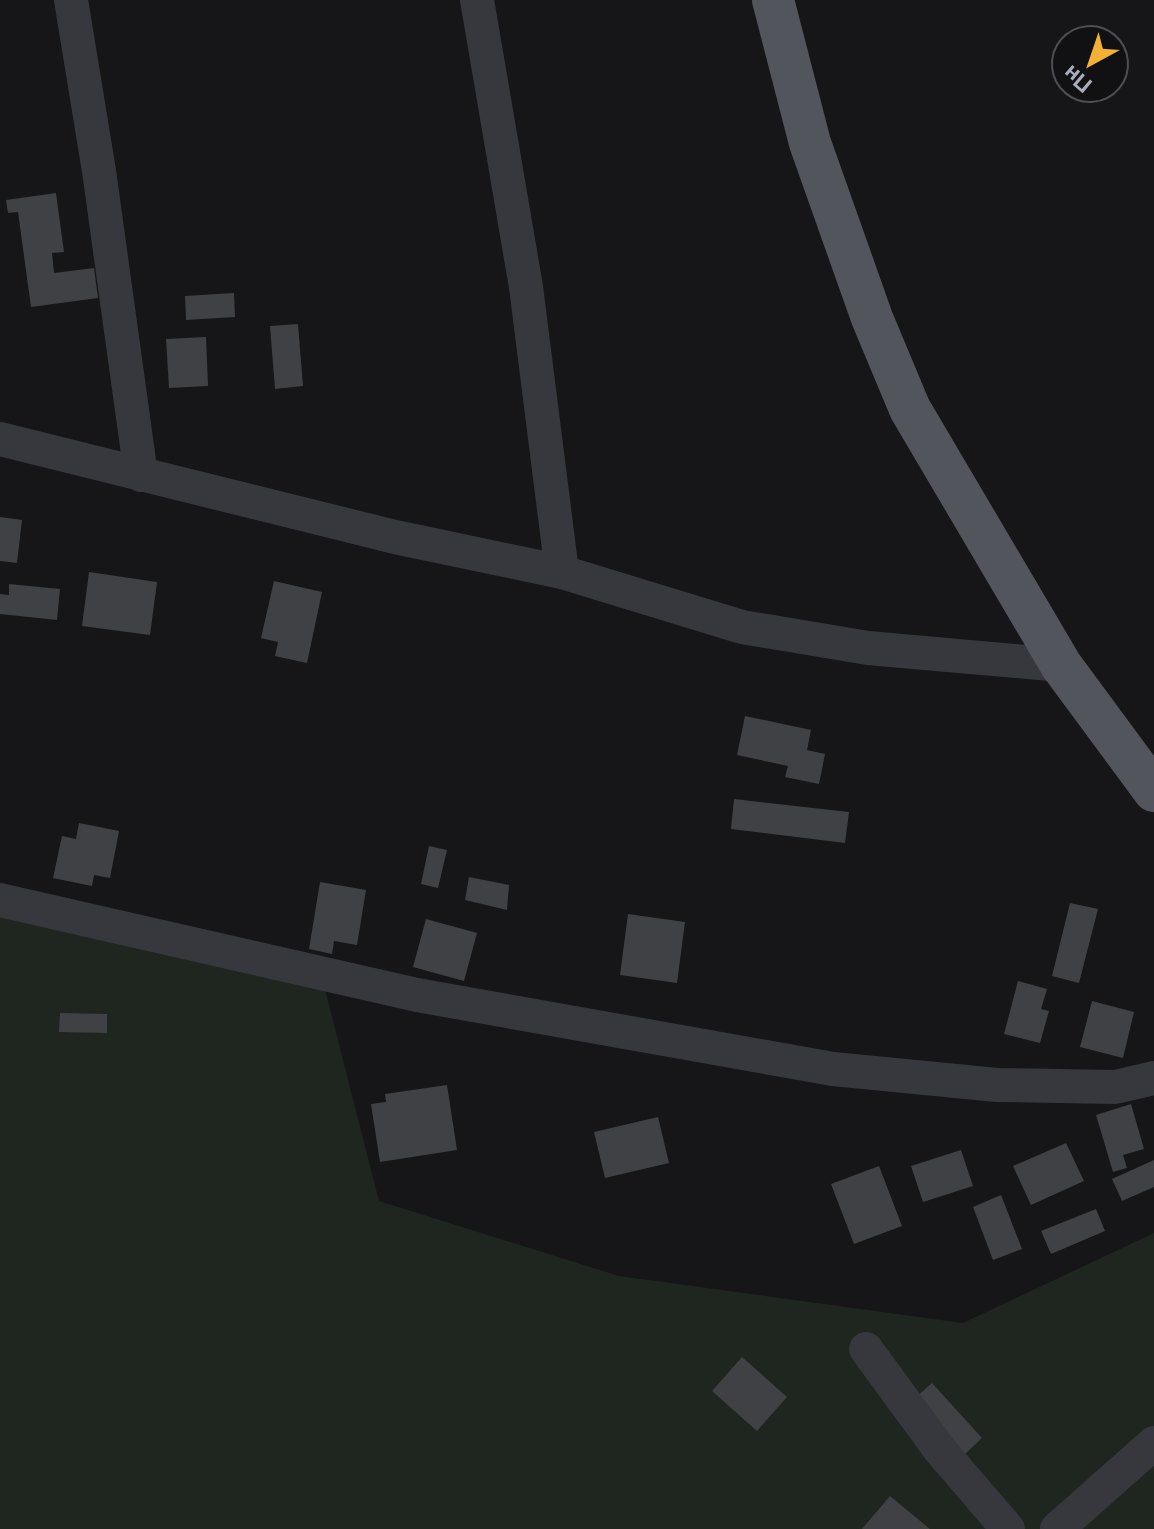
<svg xmlns="http://www.w3.org/2000/svg" width="1154" height="1529" viewBox="0 0 1154 1529" font-family="'Work Sans',sans-serif">
	<rect width="100%" height="100%" fill="#161618"/>
	<path fill="#1e261f" d="M0 892 318 962 379 1201 619 1276 963 1323 1154 1233V1529H0Z"/>
	<path fill="#404145" d="M56 193 64 252 52 253 54 273 94 268 98 298 31 307 18 212 8 213 6 200Z
		M234 293 235 317 186 320 185 296Z
		M298 324 303 386 275 389 270 326Z
		M206 337 208 386 169 388 166 339Z
		M0 517 22 520 17 563 0 561Z
		M89 572 157 582 150 635 82 626Z
		M274 581 322 592 307 663 275 656 278 642 261 638Z
		M9 584 60 589 57 620 0 614V594L9 595Z
		M745 716 811 730 807 750 825 754 819 784 785 777 788 766 737 755Z
		M734 799 849 812 845 843 731 829Z
		M79 823 119 831 110 878 94 875 92 886 53 878 62 836 76 839Z
		M429 846 447 850 438 888 421 884Z
		M469 877 509 885 507 910 465 900Z
		M320 882 366 890 357 945 334 941 332 954 309 949Z
		M1070 903 1098 909 1079 983 1052 976Z
		M628 914 685 922 677 983 620 975Z
		M426 919 477 933 464 981 413 967Z
		M1018 981 1047 989 1041 1009 1049 1011 1040 1043 1004 1034Z
		M1092 1001 1134 1012 1123 1058 1080 1047Z
		M60 1013 107 1014V1033L59 1032Z
		M447 1085 457 1150 380 1162 371 1104 386 1102 385 1094Z
		M1131 1104 1144 1149 1123 1155 1127 1168 1113 1172 1096 1115Z
		M658 1117 669 1163 605 1178 594 1132Z
		M1066 1143 1084 1181 1031 1205 1013 1166Z
		M961 1150 973 1186 923 1202 911 1166Z
		M1154 1160V1187L1122 1201 1112 1179Z
		M879 1166 902 1226 854 1244 831 1184Z
		M1001 1195 1022 1249 993 1260 973 1207Z
		M1096 1209 1105 1231 1051 1254 1041 1231Z
		M742 1357 787 1397 757 1431 712 1391Z
		M932 1383 982 1438 965 1454 914 1399Z
		M890 1496 930 1529H862Z"/>
	<g fill="none" stroke-linecap="round" stroke-linejoin="round">
		<path stroke="#37383d" stroke-width="34" d="M71 0 99 171 141 475
			M477 0 526 287 562 572
			M0 439 395 537 562 572 742 627 868 648 1061 665
			M0 900 417 995 833 1069 997 1085 1115 1087 1154 1078
			M866 1349 940 1450 1008 1529
			M1057 1529 1154 1443"/>
		<path stroke="#53555c" stroke-width="42" d="M773 0 810 143 872 318 910 409 1061 665 1154 791"/>
	</g>
	<g transform="translate(1090 64) rotate(220)"><circle r="38" fill="#111113" stroke="#4d4f55" stroke-width="2"/>
	<path d="M0-6L14 30L0 20L-14 30Z" fill="#f2b134"/>
	<text y="-12" font-size="22" font-weight="bold" text-anchor="middle" fill="#a8adb8">Пн</text>
	</g>
</svg>
